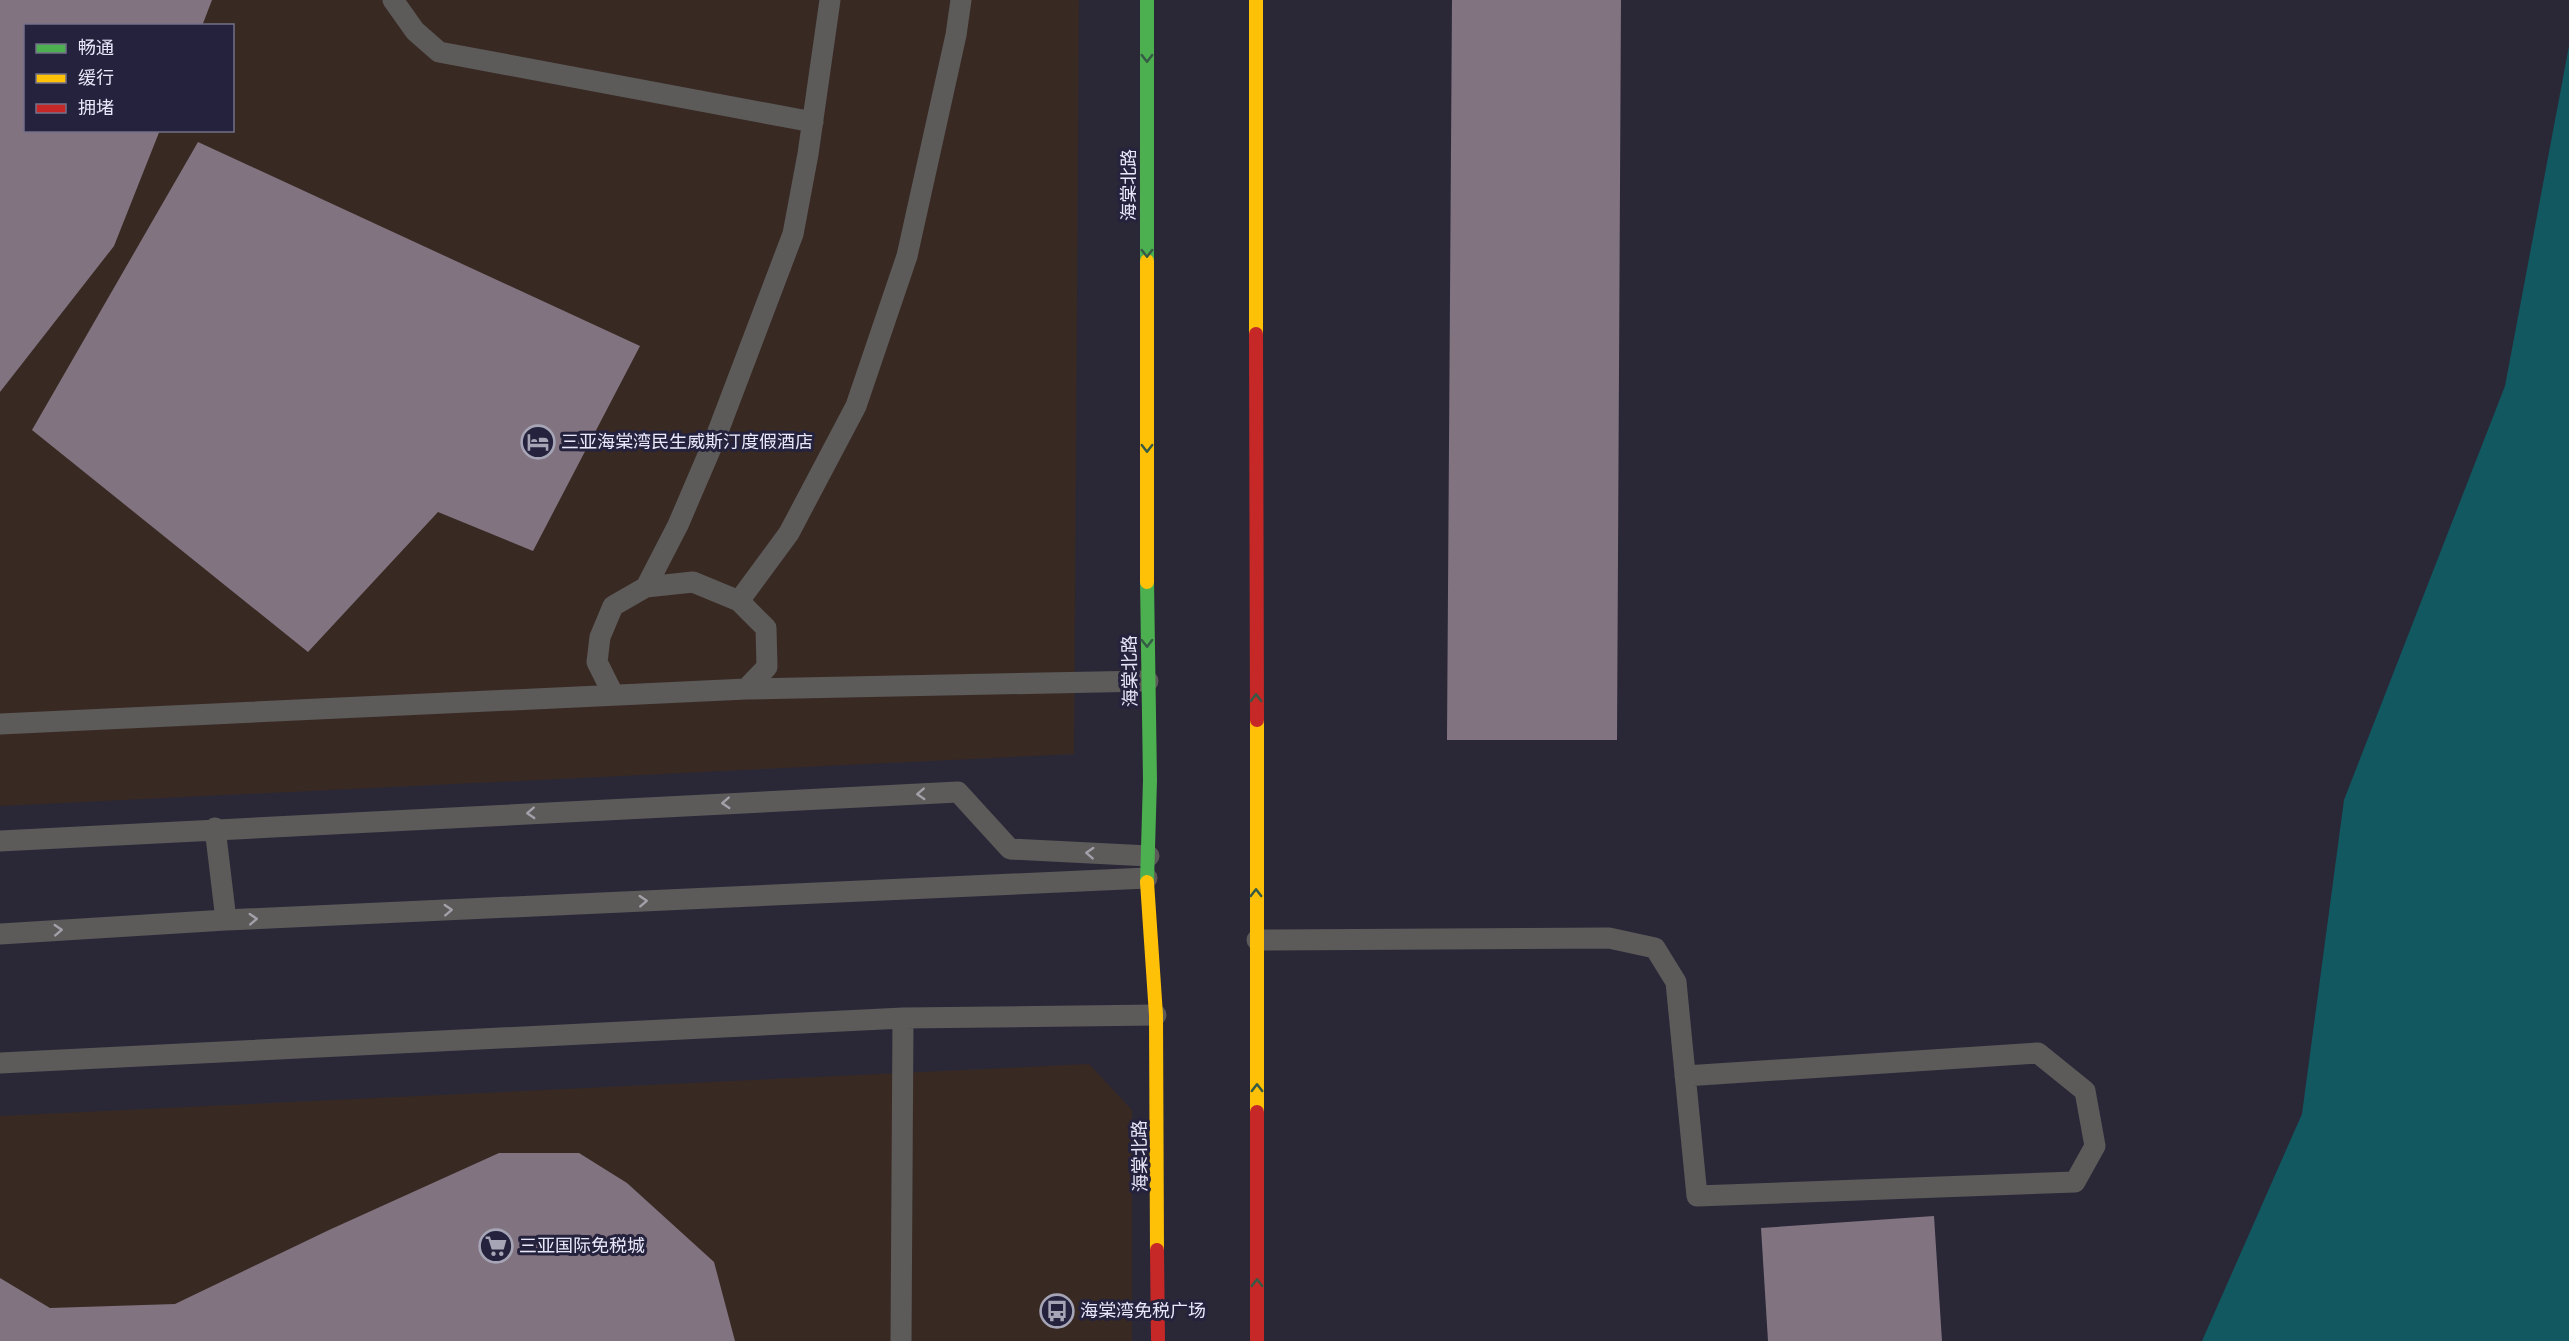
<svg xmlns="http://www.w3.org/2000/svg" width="2569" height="1341" viewBox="0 0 2569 1341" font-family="'Work Sans','Noto Sans SC',sans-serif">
	<rect width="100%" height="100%" fill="#2a2837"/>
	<path fill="#382a23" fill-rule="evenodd" d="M0 0H1079L1074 754 0 806ZM26 26H232V130H26Z
		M1089 1064 1132 1110V1341H0V1116Z"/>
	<path fill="#115861" d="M2569 46V1341H2202L2302 1114 2344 800 2505 386Z"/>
	<path fill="#827380" d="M0 0H212L202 26H26V130H160L114 246 0 392Z
		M1452 0H1621L1617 740H1447Z
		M198 142 640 346 533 551 438 512 308 652 32 430Z
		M499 1153H579L627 1183 714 1262 735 1341H0V1278L50 1308 175 1304 329 1230Z
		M1934 1216 1942 1341H1768L1761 1228Z"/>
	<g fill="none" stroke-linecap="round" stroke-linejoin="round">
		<path stroke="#5d5a5a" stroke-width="21" d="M393 0 415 31 439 52 813 122
			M646 587 678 525 717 434 793 234 808 154 830 0
			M739 601 789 533 856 406 907 256 956 35 961 0
			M613 694 597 662 600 637 613 606 646 587 693 582 739 601 766 628 767 667 746 689
			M0 724 746 689 1148 681
			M215 828 226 920
			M0 841 958 792 1010 849 1149 856
			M0 934 226 920 1147 878
			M1257 940 1609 938 1655 948 1676 982 1697 1196 2075 1182 2095 1146 2085 1091 2038 1053 1685 1076
			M0 1063 903 1018 1156 1015
			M901 1341 903 1018"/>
		<path stroke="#4caf50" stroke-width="14" d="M1147 0V261
			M1147 582 1150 780 1147 882"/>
		<path stroke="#ffc107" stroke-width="14" d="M1256 0V334
			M1147 261V582
			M1257 720V1112
			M1147 882 1156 1015 1157 1250"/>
		<path stroke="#c62828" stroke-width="14" d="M1256 334 1257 720
			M1257 1112V1341
			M1157 1250 1158 1341"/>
	</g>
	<defs><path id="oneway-chevron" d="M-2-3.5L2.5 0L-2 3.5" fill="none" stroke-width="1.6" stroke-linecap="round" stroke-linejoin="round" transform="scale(1.5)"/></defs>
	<g stroke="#355a45">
		<use href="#oneway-chevron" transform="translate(1147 58) rotate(90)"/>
		<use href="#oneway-chevron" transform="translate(1147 253) rotate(90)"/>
		<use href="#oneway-chevron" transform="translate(1147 448) rotate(90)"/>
		<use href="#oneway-chevron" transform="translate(1147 643) rotate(89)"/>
		<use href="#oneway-chevron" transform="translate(1256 698) rotate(-90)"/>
		<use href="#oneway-chevron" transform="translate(1256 893) rotate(-90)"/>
		<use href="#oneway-chevron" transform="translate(1257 1088) rotate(-90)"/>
		<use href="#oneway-chevron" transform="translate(1257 1283) rotate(-90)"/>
	</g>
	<g stroke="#a2a1aa">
		<use href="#oneway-chevron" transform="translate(921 794) rotate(177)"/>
		<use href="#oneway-chevron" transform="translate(726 803) rotate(177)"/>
		<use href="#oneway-chevron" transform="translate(531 813) rotate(177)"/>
		<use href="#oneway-chevron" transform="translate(1090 853) rotate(-177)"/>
		<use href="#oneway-chevron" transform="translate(643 901) rotate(-3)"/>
		<use href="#oneway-chevron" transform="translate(448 910) rotate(-3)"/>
		<use href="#oneway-chevron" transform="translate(253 919) rotate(-3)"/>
		<use href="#oneway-chevron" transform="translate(58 930) rotate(-3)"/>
	</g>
	<defs>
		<symbol id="hotel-ring" viewBox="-11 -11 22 22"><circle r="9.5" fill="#25223d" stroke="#a6a5b6" stroke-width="1.5"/><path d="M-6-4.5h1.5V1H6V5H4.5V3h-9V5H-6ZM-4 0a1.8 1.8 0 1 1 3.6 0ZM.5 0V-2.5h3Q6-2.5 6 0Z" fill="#a6a5b6"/></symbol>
		<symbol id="supermarket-ring" viewBox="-11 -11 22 22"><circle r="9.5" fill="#25223d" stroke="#a6a5b6" stroke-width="1.5"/><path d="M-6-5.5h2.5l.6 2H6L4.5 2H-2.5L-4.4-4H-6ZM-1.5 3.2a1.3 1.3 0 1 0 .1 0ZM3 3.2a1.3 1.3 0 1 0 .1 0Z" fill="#a6a5b6"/></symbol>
		<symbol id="bus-ring" viewBox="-11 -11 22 22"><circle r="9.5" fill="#25223d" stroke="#a6a5b6" stroke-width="1.5"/><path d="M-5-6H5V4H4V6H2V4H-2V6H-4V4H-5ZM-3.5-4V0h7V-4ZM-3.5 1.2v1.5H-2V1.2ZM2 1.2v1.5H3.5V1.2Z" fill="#a6a5b6"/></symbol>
	</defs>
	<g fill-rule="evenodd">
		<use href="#hotel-ring" x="519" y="423" width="38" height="38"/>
		<use href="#supermarket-ring" x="477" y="1227" width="38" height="38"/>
		<use href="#bus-ring" x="1038" y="1292" width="38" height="38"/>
	</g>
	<g text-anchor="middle" stroke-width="6" stroke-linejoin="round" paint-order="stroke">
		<g font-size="18" fill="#e8e8fa" stroke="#25223d">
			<text transform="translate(1129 185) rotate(-90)" y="6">海棠北路</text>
			<text transform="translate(1130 671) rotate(-91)" y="6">海棠北路</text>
			<text transform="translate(1140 1156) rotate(-91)" y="6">海棠北路</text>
		</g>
		<g font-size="18" fill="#e8e8fa" stroke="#25223d" text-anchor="start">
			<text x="561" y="448">三亚海棠湾民生威斯汀度假酒店</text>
			<text x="519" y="1252">三亚国际免税城</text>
			<text x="1080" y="1317">海棠湾免税广场</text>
		</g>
	</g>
	<rect x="24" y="24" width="210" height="108" fill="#25223d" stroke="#737189" stroke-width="1.5"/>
	<rect x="36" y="44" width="30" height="9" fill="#4caf50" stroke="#737189" stroke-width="1.5"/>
	<text x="78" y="54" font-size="18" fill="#e8e8fa">畅通</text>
	<rect x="36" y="74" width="30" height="9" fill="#ffc107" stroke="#737189" stroke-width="1.5"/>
	<text x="78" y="84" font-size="18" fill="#e8e8fa">缓行</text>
	<rect x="36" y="104" width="30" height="9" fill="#c62828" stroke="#737189" stroke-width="1.5"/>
	<text x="78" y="114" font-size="18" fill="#e8e8fa">拥堵</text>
</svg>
